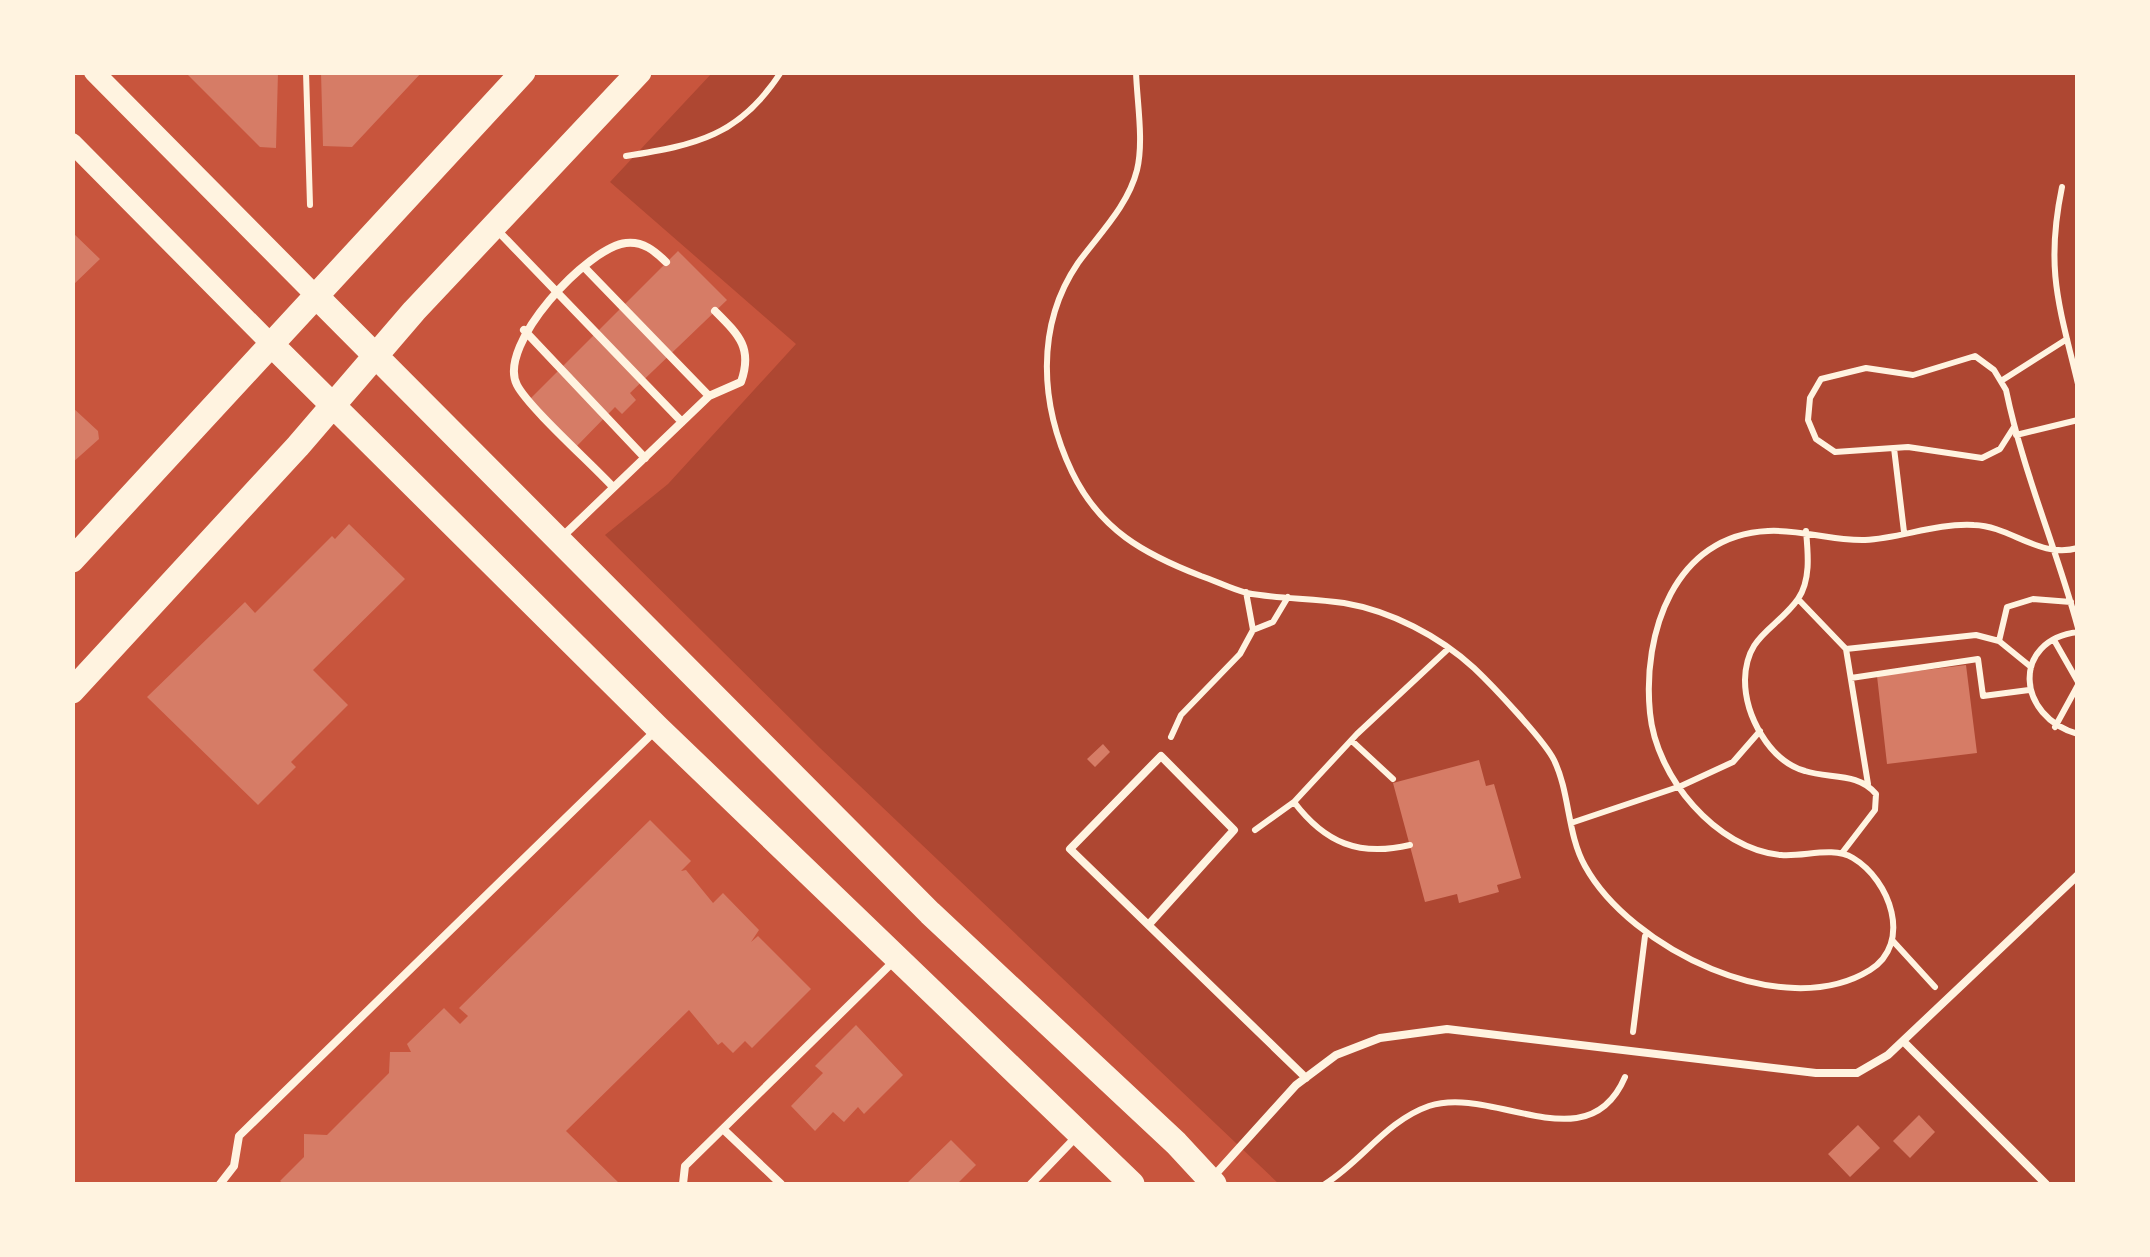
<svg xmlns="http://www.w3.org/2000/svg" width="2150" height="1257" viewBox="0 0 2150 1257" font-family="'Space Grotesk',sans-serif">
	<rect width="100%" height="100%" fill="#c8553d"/>
	<path fill="#ae4732" d="M712 73H2077V1184H1279L820 748 605 535 668 484 796 344 610 182Z"/>
	<path fill="#d67c66" d="M185 72H278L276 148 260 147Z
		M321 72H422L352 147 323 146Z
		M72 232 100 259 72 286Z
		M678 251 727 300 630 393 636 400 622 414 615 407 573 450 526 403Z
		M72 407 98 431 99 439 72 463Z
		M349 524 405 579 313 670 348 705 291 762 296 767 258 805 147 697 245 602 255 613 332 536 335 539Z
		M1966 665 1977 753 1887 764 1877 676Z
		M1103 744 1110 752 1095 767 1087 759Z
		M1479 760 1486 786 1494 784 1521 878 1497 885 1499 892 1459 903 1457 894 1425 902 1393 783Z
		M650 820 691 861 681 871 686 870 713 903 723 893 759 930 751 942 758 936 811 989 752 1048 745 1041 733 1053 722 1042 718 1045 689 1010 566 1131 620 1184H284L280 1181 304 1157V1134L327 1135 389 1073 390 1052H411L407 1044 444 1008 460 1024 468 1016 459 1008Z
		M856 1025 903 1075 864 1114 858 1107 844 1122 833 1112 815 1131 791 1106 823 1073 815 1066Z
		M1919 1115 1935 1132 1910 1158 1893 1141Z
		M1858 1125 1880 1148 1850 1177 1828 1154Z
		M951 1140 976 1165 957 1184H906Z"/>
	<g fill="none" stroke-linecap="round" stroke-linejoin="round">
		<path stroke="#fff3e0" stroke-width="6" d="M306 72 310 205
			M1136 72C1137 102 1144 141 1137 170 1128 206 1099 234 1078 263 1035 326 1040 405 1072 472 1100 530 1144 554 1201 576 1216 581 1231 589 1247 593 1278 599 1312 598 1344 603 1391 611 1439 636 1474 668 1492 685 1544 740 1554 760 1570 793 1567 834 1585 866 1630 948 1783 1024 1870 970 1913 943 1890 880 1853 858 1832 846 1805 857 1781 855 1716 849 1656 777 1650 713 1642 634 1674 535 1768 531 1800 529 1833 541 1865 540 1902 538 1935 523 1974 525 2011 526 2039 559 2078 548
			M626 156C696 145 740 136 781 72
			M2062 187C2045 269 2059 305 2078 384
			M2001 381 2067 339
			M2014 427 2000 449 1982 458 1908 447 1835 452 1816 439 1808 420 1810 398 1821 379 1866 368 1913 375 1975 356 1994 370 2006 390C2023 472 2056 547 2078 628
			M2016 435 2078 420
			M1894 448 1904 532
			M1806 531C1808 553 1811 580 1798 599 1776 630 1746 634 1745 680 1745 715 1769 761 1805 771 1829 779 1858 772 1876 794L1875 810 1842 853
			M1246 592 1253 630
			M1798 599 1846 649 1868 784
			M2078 632C2011 640 2016 717 2078 734
			M2054 640 2078 682
			M1999 641 2007 607 2033 599 2071 602
			M1846 649 1976 635 1999 641 2031 667
			M1851 678 1978 659 1983 696 2029 690
			M2055 727 2078 685
			M1171 737 1181 715 1240 654 1253 630 1273 622 1288 597
			M1352 741 1393 779
			M1571 823 1681 786 1733 762 1760 731
			M1255 830 1294 802
			M1410 845C1359 857 1325 843 1294 802L1357 734 1448 649
			M1892 940 1935 987
			M1633 1032 1645 936
			M1325 1184C1362 1161 1386 1121 1429 1106 1494 1085 1588 1164 1625 1077"/>
		<path stroke="#fff3e0" stroke-width="8" d="M498 231 682 422
			M524 330 645 458
			M709 396 741 382C753 348 739 335 715 311
			M613 487C592 464 529 408 517 385 496 345 588 247 626 243 643 241 655 251 666 262
			M563 536 709 396 585 268
			M1151 922 1234 830 1161 756 1070 849 1306 1078
			M1903 1041 2046 1184
			M723 1129 781 1184
			M1212 1178 1296 1085 1336 1055 1380 1038 1447 1029 1816 1073H1857L1888 1055 2078 875
			M220 1184 234 1166 239 1136 655 731
			M683 1184 685 1166 894 961
			M1031 1184 1076 1137"/>
		<path stroke="#fff3e0" stroke-width="20" d="M94 72 316 296
			M72 143 272 345"/>
		<path stroke="#fff3e0" stroke-width="25" d="M316 296 930 913 1176 1143 1214 1184
			M272 345 658 728 1132 1184
			M72 560 523 72
			M72 691 298 446 414 311 639 72"/>
	</g>
	<rect width="2150" height="1257" fill="none" stroke="#fff3e0" stroke-width="150"/>
</svg>
